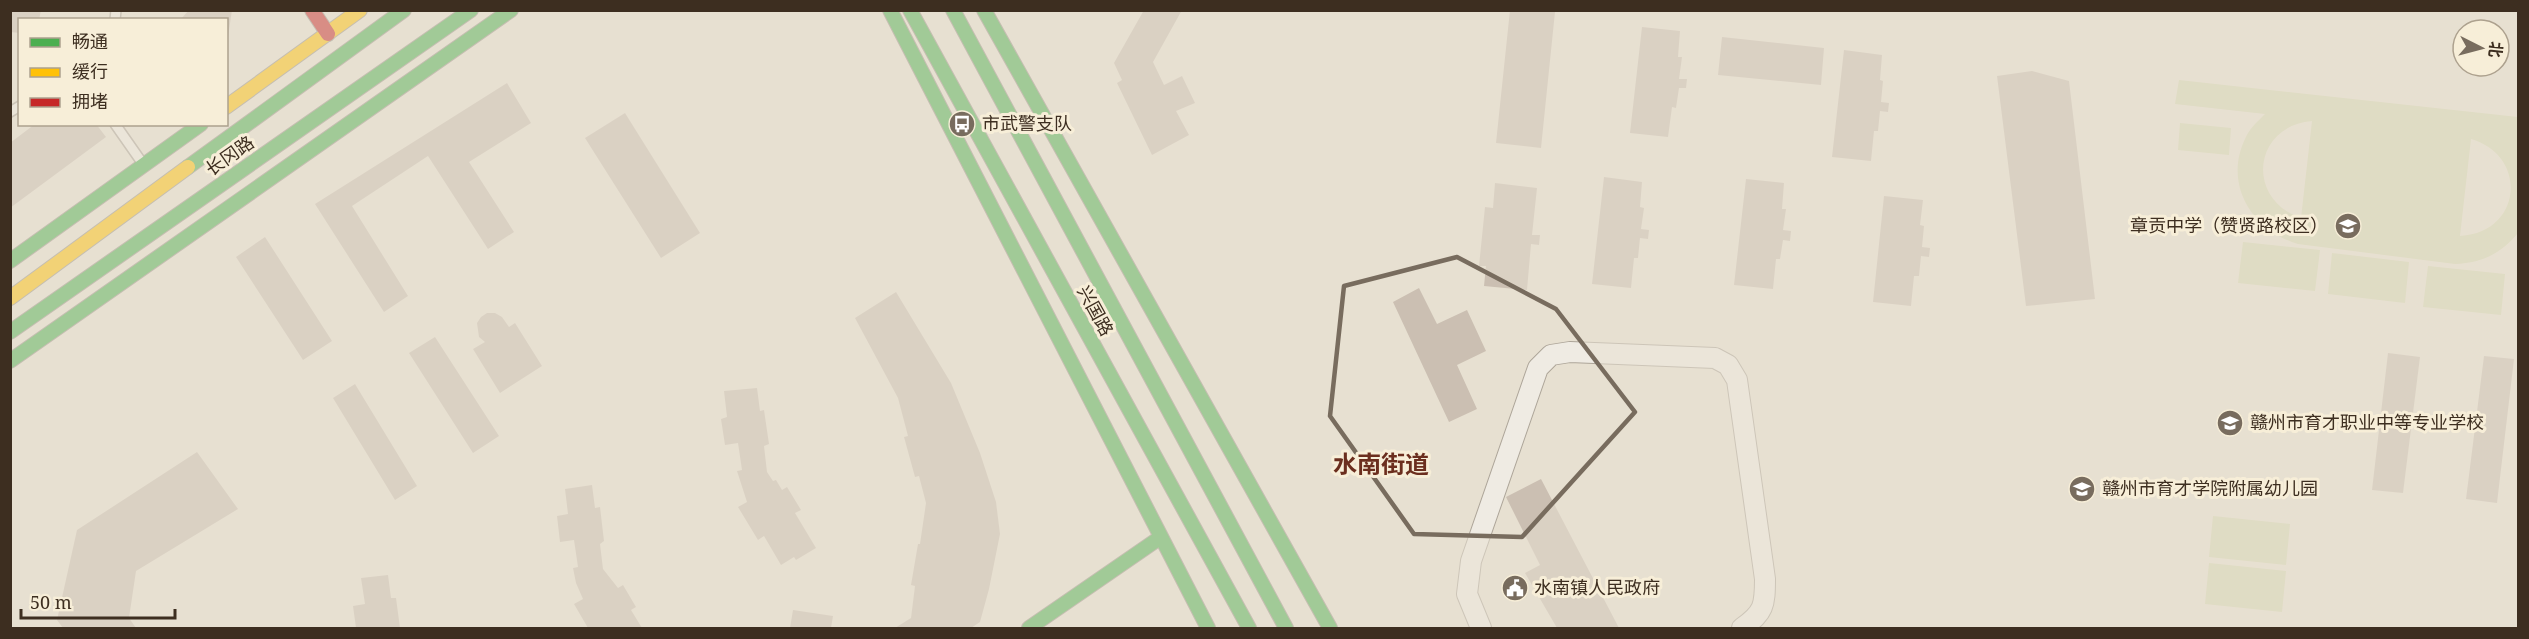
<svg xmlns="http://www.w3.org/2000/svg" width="2529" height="639" viewBox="0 0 2529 639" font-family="'Noto Serif','Noto Sans SC',serif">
	<rect width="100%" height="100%" fill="#e7e0d1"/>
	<path fill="#d6d7b3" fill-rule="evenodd" d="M2179 80 2518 117V233C2501 254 2481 263 2455 264L2298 244C2253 231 2223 185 2245 139 2249 129 2257 122 2265 114L2175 104ZM2312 121 2301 218C2245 199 2253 126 2312 121ZM2471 139C2529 156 2522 233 2460 236Z
		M2180 123 2231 128 2229 155 2178 150Z
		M2243 242 2320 250 2315 291 2238 283Z
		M2332 253 2409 262 2405 303 2328 294Z
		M2428 266 2505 274 2501 315 2423 307Z
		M2213 516 2290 524 2286 565 2209 557Z
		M2209 563 2286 571 2282 612 2205 604Z"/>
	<path fill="#cbbfb2" d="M10 10H41L39 20H20V33L10 32Z
		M189 10H232L228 37 226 20H180Z
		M1144 10H1182L1153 62 1164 85 1182 76 1195 103 1176 111 1189 135 1152 155 1117 83 1122 80 1114 63Z
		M1510 10 1555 12 1541 148 1496 143Z
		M1642 27 1680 31 1678 57H1682L1679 79H1687L1686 88H1679L1676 108 1672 107 1668 137 1630 133Z
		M1722 37 1824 48 1821 85 1718 75Z
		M1844 50 1882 55 1880 80 1883 81 1881 102 1889 103 1888 112 1880 111 1878 131H1874L1871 161 1832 157Z
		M2032 71 2069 81 2095 299 2026 306 1997 76Z
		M507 83 531 123 469 162 514 232 488 249 428 156 352 206 408 296 384 312 315 204Z
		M625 113 700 233 661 258 585 138Z
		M35 124H96L106 137 10 208V143Z
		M1604 177 1642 182 1640 207 1644 208 1641 229 1649 230 1648 239 1640 238 1638 258H1634L1631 288 1592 284Z
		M1746 179 1784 183 1782 209H1786L1783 230 1791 231 1790 241 1783 240 1780 259H1776L1773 289 1734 285Z
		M1495 183 1537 188 1532 235H1540L1539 245 1531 244 1527 290 1484 286 1486 266H1479L1485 207 1493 208Z
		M1884 196 1923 200 1920 225 1924 226 1922 247 1930 248 1929 257 1921 256 1919 276H1914L1911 306 1873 302Z
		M265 237 332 341 303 360 236 257Z
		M1419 288 1437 324 1467 310 1486 351 1457 365 1477 409 1449 422 1393 302Z
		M896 292 951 383 980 453 996 502 1000 534 989 589 980 622 971 628H895L911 618 915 586 911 585 918 544H920L926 503 919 476 915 477 904 437 908 436 898 398 855 318Z
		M487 313H495L502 317 509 327 515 323 542 366 500 393 473 349 485 342 479 337 477 323 481 317Z
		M435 337 499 436 473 453 409 353Z
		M2388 353 2420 357 2403 493 2372 490Z
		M2484 356 2514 359 2497 503 2466 499Z
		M355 384 417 486 395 500 333 398Z
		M757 388 760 411 764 410 769 444 764 446 767 472 773 481 776 480 782 490 787 487 801 510 795 513 816 548 796 560 794 557 781 565 764 536 758 540 738 507 747 502 737 471 742 470 738 443 725 445 721 419 727 417 724 391Z
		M197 452 238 509 136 571 129 618 136 628H63L57 620 77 530Z
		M1541 479 1619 628H1557L1525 573 1540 565 1506 497Z
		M592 485 595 508 600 507 604 541 600 544 603 569 618 588 623 585 636 607 631 610 642 628H588L574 604 583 599 576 583 573 568 578 567 574 540 560 542 557 516 568 514 565 489Z
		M388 575 391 598H396L400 628H356L353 606 365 604 361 578Z
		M793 610 833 616 831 628H790Z"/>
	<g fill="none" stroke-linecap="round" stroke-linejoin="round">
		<defs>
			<path id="lane" d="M115 20 116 10
				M10 112 20 106
				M115 124 143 164"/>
			<path id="street" d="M1481 628 1467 594 1471 561 1538 368 1551 355 1570 352 1715 358 1728 365 1737 380 1765 579C1765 605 1764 613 1742 628"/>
			<path id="fast" d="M890 10 1208 628
				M910 10 1249 628
				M953 10 1286 628
				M984 10 1330 628
				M188 167 404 10
				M10 261 201 124
				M10 332 471 10
				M10 361 511 10
				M1029 628 1161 537"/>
			<path id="slow" d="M226 107 360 10
				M10 298 188 167"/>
			<path id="jam" d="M312 10 328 34"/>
		</defs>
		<use href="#lane" stroke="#ada599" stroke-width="12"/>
		<use href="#street" stroke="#ada599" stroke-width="22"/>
		<use href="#fast" stroke="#9c958a" stroke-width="16"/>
		<use href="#slow" stroke="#9c958a" stroke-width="16"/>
		<use href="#jam" stroke="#9c958a" stroke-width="16"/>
		<use href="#lane" stroke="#efebe3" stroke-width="9"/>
		<use href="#street" stroke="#efebe3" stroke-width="20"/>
		<use href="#fast" stroke="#4caf50" stroke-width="14"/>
		<use href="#slow" stroke="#ffc107" stroke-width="14"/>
		<use href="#jam" stroke="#c62828" stroke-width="14"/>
	</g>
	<path d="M0 0H2529V639H0ZM1457 257 1556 309 1635 412 1522 537 1414 534 1330 416 1344 286Z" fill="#e7e0d1" fill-opacity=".55" fill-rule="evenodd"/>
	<path fill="none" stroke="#786c5e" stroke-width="4.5" stroke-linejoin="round" d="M1457 257 1556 309 1635 412 1522 537 1414 534 1330 416 1344 286Z"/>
	<defs>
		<symbol id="bus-disc" viewBox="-11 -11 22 22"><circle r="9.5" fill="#786c5e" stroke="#f7eed8"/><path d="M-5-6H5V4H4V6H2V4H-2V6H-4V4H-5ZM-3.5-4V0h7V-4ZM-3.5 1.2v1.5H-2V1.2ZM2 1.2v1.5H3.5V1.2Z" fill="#fff"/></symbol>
		<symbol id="school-disc" viewBox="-11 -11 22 22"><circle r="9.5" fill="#786c5e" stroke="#f7eed8"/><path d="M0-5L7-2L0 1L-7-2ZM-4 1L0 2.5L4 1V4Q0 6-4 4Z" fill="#fff"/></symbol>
		<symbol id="university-disc" viewBox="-11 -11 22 22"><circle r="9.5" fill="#786c5e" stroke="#f7eed8"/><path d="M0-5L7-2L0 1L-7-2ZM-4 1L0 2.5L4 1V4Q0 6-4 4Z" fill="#fff"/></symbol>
		<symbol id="civic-disc" viewBox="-11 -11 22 22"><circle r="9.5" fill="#786c5e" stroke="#f7eed8"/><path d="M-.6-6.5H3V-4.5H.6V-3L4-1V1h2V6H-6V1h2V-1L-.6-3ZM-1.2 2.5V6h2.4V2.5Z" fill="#fff"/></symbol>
	</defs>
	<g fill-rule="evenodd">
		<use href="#bus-disc" x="947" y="109" width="30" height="30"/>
		<use href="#school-disc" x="2333" y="211" width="30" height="30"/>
		<use href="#university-disc" x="2215" y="408" width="30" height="30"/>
		<use href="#school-disc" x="2067" y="474" width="30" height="30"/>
		<use href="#civic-disc" x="1500" y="573" width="30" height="30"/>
	</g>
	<g text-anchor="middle" stroke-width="6" stroke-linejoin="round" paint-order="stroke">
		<g font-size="18" fill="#3d2e20" stroke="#f7eed8" text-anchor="start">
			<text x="982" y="130">市武警支队</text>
			<text x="2328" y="232" text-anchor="end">章贡中学（赞贤路校区）</text>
			<text x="2250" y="429">赣州市育才职业中等专业学校</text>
			<text x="2102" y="495">赣州市育才学院附属幼儿园</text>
			<text x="1534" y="594">水南镇人民政府</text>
		</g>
		<g font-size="18" fill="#3d2e20" stroke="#f7eed8">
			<text transform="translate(230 156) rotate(-35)" y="6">长冈路</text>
			<text transform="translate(1095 311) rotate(61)" y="6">兴国路</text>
		</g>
		<g font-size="24" font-weight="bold" fill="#6b2e1e" stroke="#f7eed8">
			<text x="1381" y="473">水南街道</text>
		</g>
	</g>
	<rect width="2529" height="639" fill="none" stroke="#3d2e20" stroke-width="24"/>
	<rect x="18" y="18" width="210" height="108" fill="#f7eed8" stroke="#ada18e" stroke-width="1.5"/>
	<rect x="30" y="38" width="30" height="9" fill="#4caf50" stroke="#ada18e" stroke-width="1.5"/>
	<text x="72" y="48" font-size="18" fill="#3d2e20">畅通</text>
	<rect x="30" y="68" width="30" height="9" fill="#ffc107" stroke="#ada18e" stroke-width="1.5"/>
	<text x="72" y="78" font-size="18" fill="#3d2e20">缓行</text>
	<rect x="30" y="98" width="30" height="9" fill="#c62828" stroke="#ada18e" stroke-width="1.5"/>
	<text x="72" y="108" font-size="18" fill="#3d2e20">拥堵</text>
	<g transform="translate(2481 48) rotate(96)"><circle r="28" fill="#f7eed8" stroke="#ada18e" stroke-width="1.5"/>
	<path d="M0-4.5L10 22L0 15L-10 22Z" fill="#786c5e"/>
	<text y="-9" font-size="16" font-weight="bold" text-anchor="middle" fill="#3d2e20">北</text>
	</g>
	<path d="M21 609v9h154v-9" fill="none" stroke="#3d2e20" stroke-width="3"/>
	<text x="30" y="609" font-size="18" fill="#3d2e20" stroke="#f7eed8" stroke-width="4.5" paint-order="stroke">50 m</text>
</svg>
